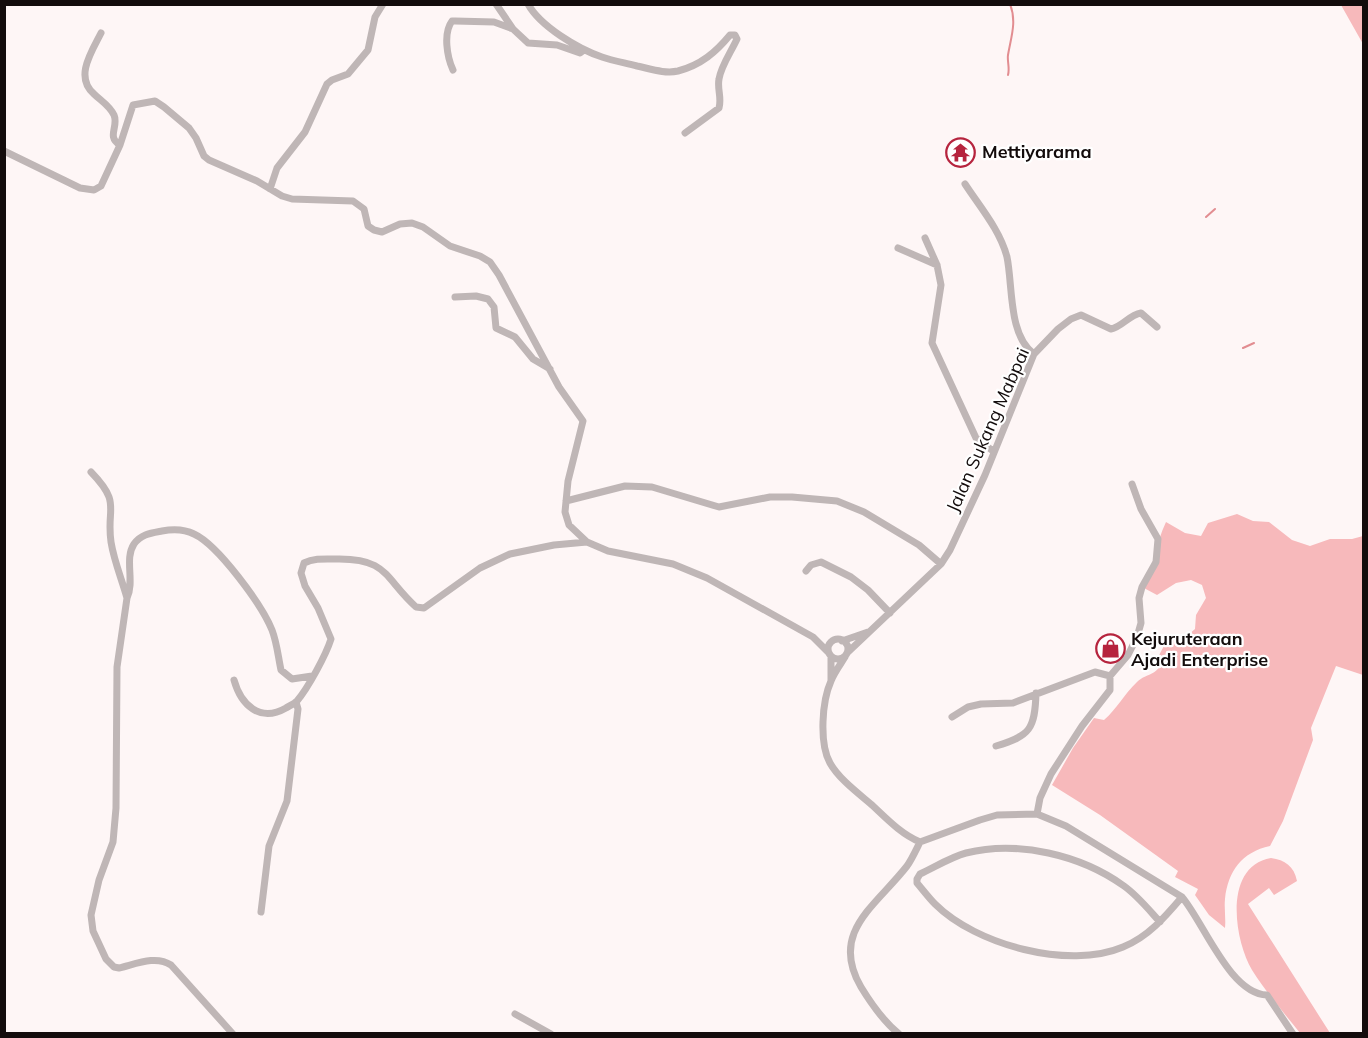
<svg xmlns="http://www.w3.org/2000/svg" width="1368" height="1038" viewBox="0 0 1368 1038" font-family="Mulish,sans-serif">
	<rect width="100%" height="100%" fill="#fef6f6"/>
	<path fill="#f7b9bb" d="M1341 5H1363V44Z
		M1237 514 1253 521 1269 522 1292 540 1310 546 1330 539H1352L1363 536V675L1336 666 1311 728 1313 740 1283 821 1270 846C1242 852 1228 871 1225 899 1224 909 1226 918 1225 928L1209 915 1195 895 1198 889 1175 877 1178 871 1100 815 1052 785 1073 748 1094 718 1104 720C1117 709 1124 694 1137 682 1148 672 1153 678 1163 662L1158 657 1170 635H1188L1195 629 1196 615 1206 598 1202 585 1191 580 1176 583 1157 595 1142 587C1155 565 1155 545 1166 522L1185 533 1201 536 1208 523Z
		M1271 858C1285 860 1294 866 1297 881L1274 895 1269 888 1248 904 1330 1033H1300C1284 1013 1266 992 1252 970 1234 940 1223 866 1271 858Z"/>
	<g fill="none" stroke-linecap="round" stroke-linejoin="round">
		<path stroke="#e28d91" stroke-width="2" d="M1008 75C1010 68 1007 61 1008 55 1011 37 1017 22 1010 4
			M1206 217 1215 209
			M1243 348 1254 343"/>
		<path stroke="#bfb6b6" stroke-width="7" d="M528 4C540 26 578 49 602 57 613 61 626 63 637 66 651 69 665 74 678 71 701 65 716 52 730 35H735L737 39C731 52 721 66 719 79 717 89 722 98 719 108L685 133
			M513 29 528 43 557 45 580 53 584 50
			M453 70C447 57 443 33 452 21H455L494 22 513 29 496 4
			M120 145 133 105 155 101 164 107 189 128 196 138 204 156 209 160 257 181 282 196 292 199 353 201 364 209 368 226 374 230 382 232 400 224 412 223 423 227 450 246 480 256 490 262 499 275 559 387 583 421 568 481 565 512 569 525 587 542
			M4 151 80 188 94 190 101 186 120 145C106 137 119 126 114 115 109 105 101 101 94 94 74 77 92 51 101 33
			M965 184C980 207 1000 230 1007 257 1013 286 1008 335 1034 354
			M270 189 277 168 305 132 327 84 332 80 348 74 368 50 375 17 383 4
			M925 238 937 265 941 285 932 343 976 438 993 451
			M898 248 937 265
			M455 297 476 296 488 299 494 307 496 328 515 337 533 359 550 369
			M91 472C122 504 106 507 111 542 114 561 122 580 127 598
			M566 501 625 486 652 487 719 507 770 497H792L837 501 864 512 919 545 941 564
			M806 571 811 565 821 562 851 577 868 590 890 613
			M828 649a10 10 0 1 1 20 0a10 10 0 1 1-20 0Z
			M842 641 868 632
			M847 653 941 564 950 550 985 475 1034 354 1058 329 1071 319 1081 315 1111 329C1122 327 1129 315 1141 313L1157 327
			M845 657C840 665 834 673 831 681 822 701 819 743 830 763 839 779 858 793 872 805 887 819 901 834 920 842L980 820 997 815 1037 814 1066 826 1182 897C1204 923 1230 994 1267 995L1293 1034
			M234 680C241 705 260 723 286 708 289 706 294 704 297 701 308 688 326 655 331 639L318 608 305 586 301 573 304 563C314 558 325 559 336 559 388 558 384 578 416 607L424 608 480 568 510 554 554 545 587 542 608 551 673 564 707 578 813 637 829 653
			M831 680V656
			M952 717 968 707 981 704 1013 703 1095 672 1110 676
			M996 746C1030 736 1035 729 1036 693
			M1037 814 1040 798 1051 774 1082 726 1110 690V676L1128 655 1137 637 1141 623 1139 598 1142 587 1156 562 1158 539 1141 509 1132 484
			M261 912 269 846 287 801 298 709 296 702
			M1160 922C1149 910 1138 896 1124 886 1081 855 1018 840 966 853 951 857 935 867 920 874L917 879V883C923 890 929 898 935 904 976 945 1069 970 1123 947 1148 937 1165 917 1182 897
			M515 1014 551 1034
			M233 1034 171 965C156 955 136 964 119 968L114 967 106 959 93 931 91 915 99 880 113 842 116 808 117 667 127 598C135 581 124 559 134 544 141 534 151 533 162 531 173 529 184 529 194 534 218 545 262 605 272 630 277 643 278 656 281 670L292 679 312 676
			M899 1034C883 1021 872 1005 861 987 829 932 876 906 907 866 912 859 916 850 920 842"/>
	</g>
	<defs>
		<symbol id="temple-ring" viewBox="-11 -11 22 22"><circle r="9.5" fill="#fff" stroke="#b6243e" stroke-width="1.5"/><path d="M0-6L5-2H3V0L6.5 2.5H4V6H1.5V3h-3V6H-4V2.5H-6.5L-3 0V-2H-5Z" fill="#b6243e"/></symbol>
		<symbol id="shop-ring" viewBox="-11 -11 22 22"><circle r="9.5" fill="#fff" stroke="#b6243e" stroke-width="1.5"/><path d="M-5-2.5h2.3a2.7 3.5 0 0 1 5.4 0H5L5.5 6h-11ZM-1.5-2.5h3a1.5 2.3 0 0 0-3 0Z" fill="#b6243e"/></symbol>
	</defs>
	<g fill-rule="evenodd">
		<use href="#temple-ring" x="944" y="136" width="33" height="33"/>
		<use href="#shop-ring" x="1094" y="632" width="33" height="33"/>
	</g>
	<g text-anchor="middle" stroke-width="4.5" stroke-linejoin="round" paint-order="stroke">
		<g font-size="18" font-weight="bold" fill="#130c0c" stroke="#fff" text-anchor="start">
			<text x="982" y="158">Mettiyarama</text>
			<text x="1131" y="645">Kejuruteraan<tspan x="1131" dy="21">Ajadi Enterprise</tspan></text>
		</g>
		<g font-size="18" fill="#130c0c" stroke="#fff">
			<text transform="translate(988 430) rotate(-66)" y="6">Jalan Sukang Mabpai</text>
		</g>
	</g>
	<rect width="1368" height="1038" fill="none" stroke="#130c0c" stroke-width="12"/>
</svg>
